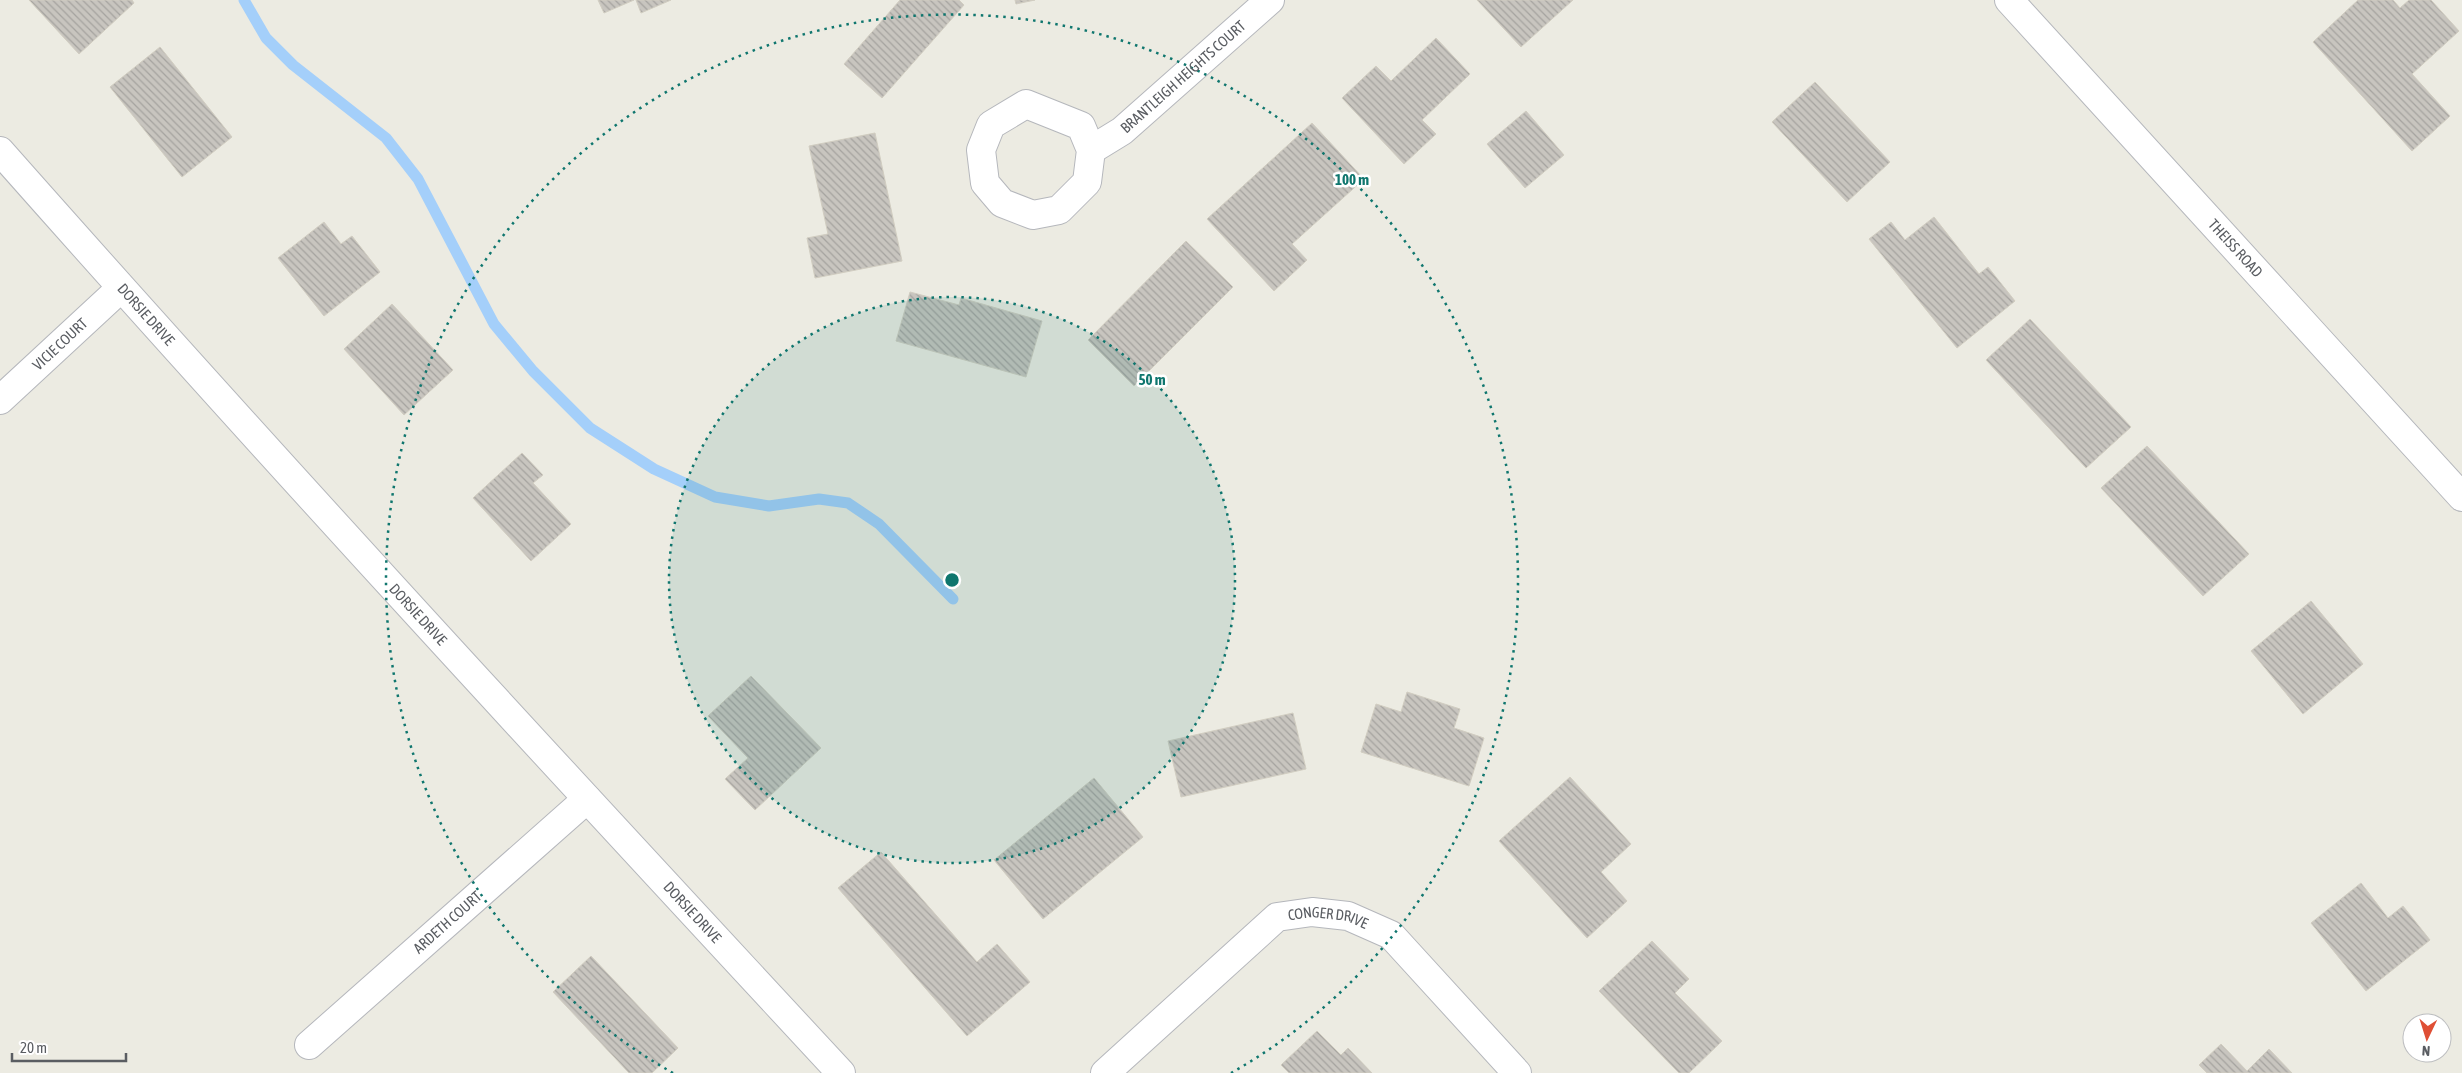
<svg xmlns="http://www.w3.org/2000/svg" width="2462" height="1073" viewBox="0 0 2462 1073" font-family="'Asap Condensed',sans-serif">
	<defs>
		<pattern id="building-back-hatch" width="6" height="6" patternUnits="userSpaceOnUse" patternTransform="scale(1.25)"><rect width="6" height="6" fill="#c8c5bf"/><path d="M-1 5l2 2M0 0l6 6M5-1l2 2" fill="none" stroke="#a5a39f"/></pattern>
	</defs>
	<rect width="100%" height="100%" fill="#ecebe2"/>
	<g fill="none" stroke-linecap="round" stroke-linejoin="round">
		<path stroke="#a4cffa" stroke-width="11" d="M244 0 266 38 293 65 386 138 418 179 494 324 533 371 590 428 654 469 715 497 769 506 819 499 848 503 879 524 953 599"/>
	</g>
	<path fill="url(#building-back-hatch)" stroke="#d1cdc1" d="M29 0H132L134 3 79 54Z
		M598 0H634L604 13Z
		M636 0H671L641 13Z
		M900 0H959L964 5 882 98 844 64Z
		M1015 0H1035L1016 4Z
		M1477 0H1573L1521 47Z
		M2358 0H2393L2400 8 2409 0H2431L2459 31 2412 74 2450 116 2412 151 2313 42Z
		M1436 38 1470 74 1422 120 1436 134 1404 164 1342 98 1376 66 1391 81Z
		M160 47 232 137 182 177 110 87Z
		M1815 82 1890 162 1847 202 1772 122Z
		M1526 111 1564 155 1525 188 1487 144Z
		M1312 123 1364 179 1292 244 1307 260 1274 291 1207 219Z
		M875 133 902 261 815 278 807 238 828 234 809 146Z
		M1934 217 1979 274 1988 267 2015 301 1957 348 1869 239 1891 222 1905 240Z
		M324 222 341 244 352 236 380 272 324 316 278 258Z
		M1186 241 1233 287 1134 386 1088 340Z
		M910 292 959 305 961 298 1042 321 1026 377 896 341Z
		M392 304 453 370 404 415 344 349Z
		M2030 319 2131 427 2086 468 1986 360Z
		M2147 446 2249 554 2203 596 2101 488Z
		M522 453 543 475 533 483 571 524 531 561 473 498Z
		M2311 601 2363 664 2303 714 2251 651Z
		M751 676 821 748 755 810 725 779 748 758 708 716Z
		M1407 692 1460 709 1454 728 1484 738 1469 786 1361 752 1376 704 1401 712Z
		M1293 713 1306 769 1181 797 1168 741Z
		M1570 777 1631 844 1601 872 1627 901 1587 938 1499 841Z
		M1094 778 1143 837 1043 919 994 860Z
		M881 852 977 962 997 944 1030 982 967 1036 838 888Z
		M2361 883 2388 918 2403 906 2430 940 2366 991 2311 923Z
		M1652 941 1689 979 1675 993 1722 1041 1689 1073H1679L1599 991Z
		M591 956 678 1048 652 1073H629L553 992Z
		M1317 1031 1341 1055 1348 1048 1372 1073H1289L1281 1065Z
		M2221 1044 2247 1071 2269 1049 2292 1073H2207L2199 1065Z"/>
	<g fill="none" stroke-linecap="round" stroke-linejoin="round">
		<defs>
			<g id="minor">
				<path id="s1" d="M2009 0 2462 497"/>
				<path d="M1026 104 1081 126 1091 150 1087 182 1059 210 1033 215 1002 203 985 183 981 150 991 125Z"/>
				<path id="s2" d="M1091 150 1122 131 1270 0"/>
				<path id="s3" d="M0 151C276 463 558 768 841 1073"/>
				<path id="s4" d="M0 400 121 288"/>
				<path id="s5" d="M309 1045 587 799"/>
				<path id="s6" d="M1105 1073 1277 917 1312 912 1348 916 1391 935 1517 1073"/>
			</g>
		</defs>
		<use href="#minor" stroke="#b5b7bc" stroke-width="30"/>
		<use href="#minor" stroke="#fff" stroke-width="28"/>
	</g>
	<circle cx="952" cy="580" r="283" fill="#0f766e" fill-opacity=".12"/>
	<g fill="none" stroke="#0f766e" stroke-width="2.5" stroke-dasharray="2.5 5">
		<circle cx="952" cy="580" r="283"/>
		<path d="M673 1073A566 566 0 1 1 1231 1073"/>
	</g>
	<g text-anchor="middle" stroke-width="5" stroke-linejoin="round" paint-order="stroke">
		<g font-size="15" fill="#5a5d62" stroke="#fff">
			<text dy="5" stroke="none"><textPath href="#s2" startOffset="118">BRANTLEIGH HEIGHTS COURT</textPath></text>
			<text dy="5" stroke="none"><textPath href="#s1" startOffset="336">THEISS ROAD</textPath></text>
			<text dy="5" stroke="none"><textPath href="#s3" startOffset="219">DORSIE DRIVE</textPath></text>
			<text dy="5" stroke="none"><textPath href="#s4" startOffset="82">VICIE COURT</textPath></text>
			<text dy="5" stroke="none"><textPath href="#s3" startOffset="624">DORSIE DRIVE</textPath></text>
			<text dy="5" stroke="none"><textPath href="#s3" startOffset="1029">DORSIE DRIVE</textPath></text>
			<text dy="5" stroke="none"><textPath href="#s5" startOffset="185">ARDETH COURT</textPath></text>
			<text dy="5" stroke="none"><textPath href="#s6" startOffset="284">CONGER DRIVE</textPath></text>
		</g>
	</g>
	<circle cx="952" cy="580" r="8" fill="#0f766e" stroke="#fff" stroke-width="2.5"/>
	<g font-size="15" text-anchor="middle" font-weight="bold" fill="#0f766e" stroke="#fff" stroke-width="5" stroke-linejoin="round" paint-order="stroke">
		<text x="1352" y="185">100 m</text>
		<text x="1152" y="385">50 m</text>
	</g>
	<g transform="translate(2427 1038) rotate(184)"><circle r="24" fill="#ffffff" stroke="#bdbec0"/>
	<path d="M0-4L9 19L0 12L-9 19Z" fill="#df4f35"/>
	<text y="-8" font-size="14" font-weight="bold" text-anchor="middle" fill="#5a5d62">N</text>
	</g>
	<path d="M12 1053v8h114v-8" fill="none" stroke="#5a5d62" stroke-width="2.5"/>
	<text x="20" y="1053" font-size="15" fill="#5a5d62" stroke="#ffffff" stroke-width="4" paint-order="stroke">20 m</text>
</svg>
